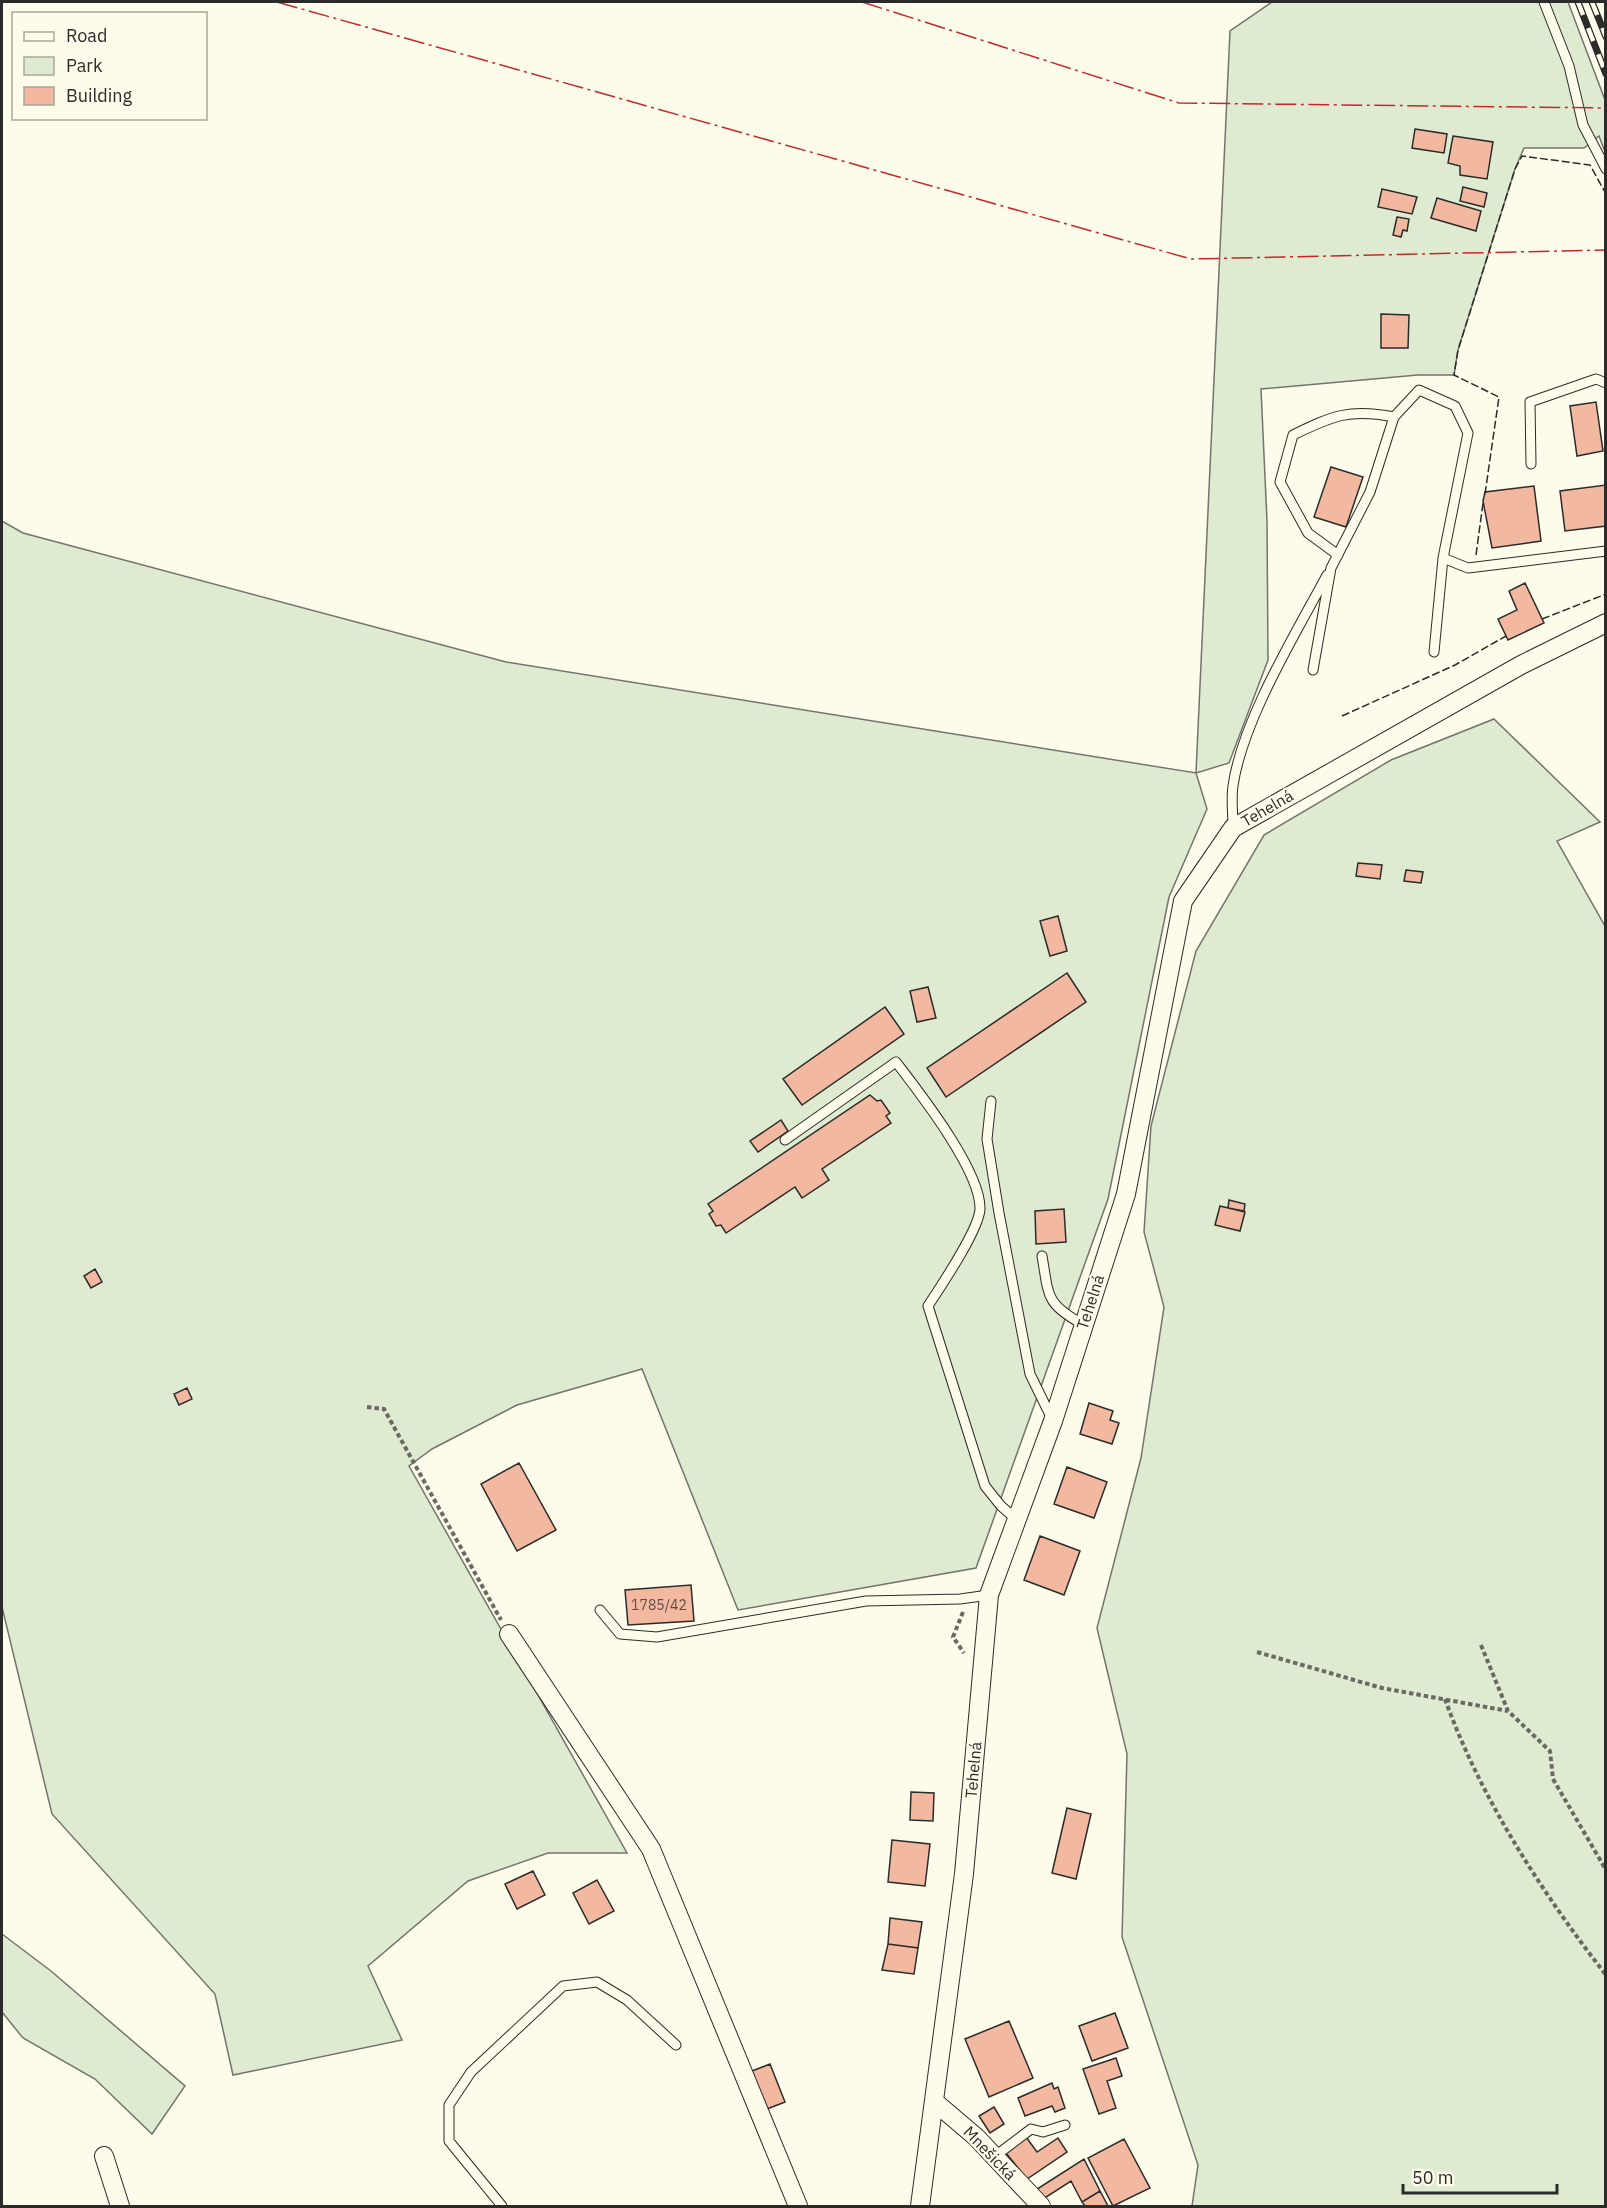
<svg xmlns="http://www.w3.org/2000/svg" width="1607" height="2208" viewBox="0 0 1607 2208" font-family="'IBM Plex Sans',sans-serif">
	<rect width="100%" height="100%" fill="#fdfbea"/>
	<path fill="#deebd1" stroke="#74746e" stroke-width="1.5" d="M1272 2H1568L1605 100V152L1599 136 1584 148H1524L1515 169 1458 350 1454 375H1418L1261 389 1267 521 1268 660 1229 763 1196 773 1207 809 1169 897 1108 1199 976 1568 738 1610 642 1369 517 1405 432 1449 409 1466 627 1853H548L468 1881 368 1966 402 2040 233 2075 215 1994 52 1814 2 1607V521L23 533 506 662 1196 773 1230 31Z
		M1494 719 1600 822 1557 841 1606 928 1605 2206H1192L1198 2165 1122 1937 1127 1754 1097 1628 1141 1458 1164 1307 1144 1232 1151 1126 1196 951 1264 835 1391 760Z
		M2 1934 51 1971 185 2086 152 2134 95 2079 23 2038 2 2012Z"/>
	<path fill="#f2b8a0" stroke="#2b2b2b" stroke-width="1.5" d="M1415 129 1447 134 1444 153 1412 148Z
		M1453 136 1493 142 1487 179 1460 175V166L1448 163Z
		M1463 187 1487 193 1484 207 1460 201Z
		M1382 189 1417 197 1412 214 1378 207Z
		M1437 198 1481 211 1476 231 1431 218Z
		M1397 217 1409 219 1407 231 1403 230 1401 237 1393 235Z
		M1381 314 1409 315 1408 348H1381Z
		M1596 402 1603 451 1577 456 1570 406Z
		M1331 467 1363 477 1346 527 1314 517Z
		M1606 485V526L1565 531 1560 491Z
		M1534 486 1541 541 1492 548 1483 501 1485 492Z
		M1525 583 1544 623 1508 640 1498 619 1517 610 1509 591Z
		M1358 863 1382 865 1380 879 1356 876Z
		M1406 870 1423 872 1421 883 1404 881Z
		M1058 916 1067 951 1050 956 1040 921Z
		M1067 973 1086 1002 946 1097 927 1068Z
		M928 987 936 1018 917 1022 910 991Z
		M885 1007 904 1034 802 1105 783 1079Z
		M870 1095 877 1101 881 1100 890 1113 886 1116 891 1123 822 1169 829 1180 802 1198 795 1187 726 1233 721 1225 716 1226 709 1214 713 1211 708 1204Z
		M781 1120 788 1131 758 1152 750 1141Z
		M1229 1200 1245 1204 1244 1211 1228 1208Z
		M1220 1206 1245 1212 1240 1231 1215 1225Z
		M1064 1209 1066 1242 1036 1244 1035 1211Z
		M95 1269 102 1282 91 1288 84 1276Z
		M187 1388 192 1399 179 1405 174 1394Z
		M1089 1403 1113 1411 1110 1420 1119 1423 1112 1444 1080 1434Z
		M519 1463 556 1530 517 1551 481 1484Z
		M1067 1467 1107 1482 1094 1518 1054 1504Z
		M1040 1536 1080 1551 1064 1595 1024 1580Z
		M691 1585 694 1621 628 1625 625 1590Z
		M911 1792 934 1793 933 1821 910 1820Z
		M1067 1808 1091 1814 1076 1879 1052 1873Z
		M892 1840 930 1844 925 1886 888 1882Z
		M533 1871 545 1895 517 1909 505 1884Z
		M597 1880 614 1911 589 1924 573 1893Z
		M890 1918 922 1922 918 1948 888 1944Z
		M888 1944 918 1948 914 1974 882 1970Z
		M1115 2013 1128 2048 1092 2061 1079 2026Z
		M1009 2021 1033 2078 989 2097 965 2039Z
		M1116 2058 1122 2076 1107 2081 1116 2108 1099 2114 1083 2069Z
		M770 2064 785 2102 767 2109 752 2071Z
		M1052 2083 1054 2089 1058 2087 1065 2108 1055 2112 1052 2106 1025 2116 1018 2098Z
		M994 2107 1004 2124 990 2133 979 2116Z
		M1026 2137 1037 2152 1058 2138 1067 2152 1027 2179 1006 2153Z
		M1124 2139 1150 2188 1113 2206 1088 2158Z
		M1084 2159 1100 2191 1082 2202 1071 2181 1040 2201 1034 2191Z
		M1100 2191 1108 2206H1085L1082 2202Z"/>
	<g fill="none" stroke-linecap="round" stroke-linejoin="round">
		<defs>
			<path id="service" d="M1544 2 1569 66 1583 125 1606 169
				M1531 464 1530 402 1596 379 1606 383
				M1338 555 1308 533 1280 482 1293 435C1332 416 1350 408 1394 417
				M1434 652 1443 558
				M1313 670 1331 568 1370 492 1394 417 1419 390 1455 406 1468 433 1443 558 1468 568 1606 551
				M1233 828C1233 814 1231 799 1233 786 1242 721 1296 633 1327 575
				M991 1101 987 1139 999 1213 1030 1374 1052 1419
				M785 1140 896 1062C919 1092 981 1171 980 1209 979 1230 941 1286 928 1306L985 1486 1001 1506 1016 1519
				M1042 1256C1049 1296 1045 1303 1082 1324
				M600 1610 620 1634 657 1637 866 1601 960 1599 989 1595
				M994 2157 1031 2129 1043 2132 1065 2125
				M502 2206 449 2141V2105L471 2072 563 1986 597 1982 627 2000 676 2045"/>
			<path id="minor" d="M509 1634 651 1849 798 2206
				M936 2103 976 2137 1041 2206
				M104 2156 120 2206
				M920 2206 964 1874 989 1595 1053 1421 1126 1194 1183 901 1233 828 1521 665 1606 623"/>
		</defs>
		<use href="#service" stroke="#2b2b2b" stroke-width="11"/>
		<use href="#minor" stroke="#2b2b2b" stroke-width="20"/>
		<path stroke="#6a6964" stroke-width="4" stroke-dasharray="4.5 3" stroke-linecap="butt" d="M367 1407 384 1409 501 1620
			M963 1612 953 1637 964 1653
			M1481 1645 1508 1711 1550 1751 1553 1779 1606 1870
			M1257 1652 1382 1688 1508 1711
			M1445 1699C1480 1797 1542 1893 1606 1975"/>
		<use href="#service" stroke="#fdfbea" stroke-width="9"/>
		<use href="#minor" stroke="#fdfbea" stroke-width="18"/>
		<defs>
			<path id="rail" d="M1578 2 1606 74
				M1592 2 1606 37"/>
		</defs>
		<use href="#rail" stroke="#2b2b2b" stroke-width="7"/>
		<use href="#rail" stroke="#fdfbea" stroke-width="4.5" stroke-dasharray="14" stroke-linecap="butt"/>
		<path stroke="#2b2b2b" stroke-width="1.5" stroke-dasharray="8 3" stroke-linecap="butt" d="M1485 494 1499 397 1454 375 1458 350 1515 169 1522 156 1590 165 1606 194
			M1476 555 1483 503
			M1542 619 1606 594
			M1342 716 1455 665 1506 636"/>
		<path stroke="#c62828" stroke-width="1.5" stroke-dasharray="21 4.5 3 4.5" stroke-linecap="butt" d="M277 2 1191 259 1606 250
			M862 2 1179 103 1606 108"/>
	</g>
	<g text-anchor="middle" stroke-width="4.5" stroke-linejoin="round" paint-order="stroke">
		<g font-size="14" fill="#5d4e48">
			<text x="659" y="1610">1785/42</text>
		</g>
		<g font-size="16" fill="#2b2b2b" stroke="#fdfbea">
			<text transform="translate(1267 808) rotate(-30)" y="6">Tehelná</text>
			<text transform="translate(1090 1302) rotate(-72)" y="6">Tehelná</text>
			<text transform="translate(973 1770) rotate(-85)" y="6">Tehelná</text>
			<text transform="translate(990 2153) rotate(46)" y="6">Mnešická</text>
		</g>
	</g>
	<rect width="1607" height="2208" fill="none" stroke="#2b2b2b" stroke-width="6"/>
	<rect x="12" y="12" width="195" height="108" fill="#fdfbea" stroke="#a9a89e" stroke-width="1.5"/>
	<rect x="24" y="32" width="30" height="9" fill="#fdfbea" stroke="#a9a89e" stroke-width="1.5"/>
	<text x="66" y="42" font-size="18" fill="#2b2b2b">Road</text>
	<rect x="24" y="57" width="30" height="18" fill="#deebd1" stroke="#a9a89e" stroke-width="1.5"/>
	<text x="66" y="72" font-size="18" fill="#2b2b2b">Park</text>
	<rect x="24" y="87" width="30" height="18" fill="#f2b8a0" stroke="#a9a89e" stroke-width="1.5"/>
	<text x="66" y="102" font-size="18" fill="#2b2b2b">Building</text>
	<path d="M1403 2184v9h154v-9" fill="none" stroke="#2b2b2b" stroke-width="3"/>
	<text x="1412" y="2184" font-size="18" fill="#2b2b2b" stroke="#fdfbea" stroke-width="4.5" paint-order="stroke">50 m</text>
</svg>
